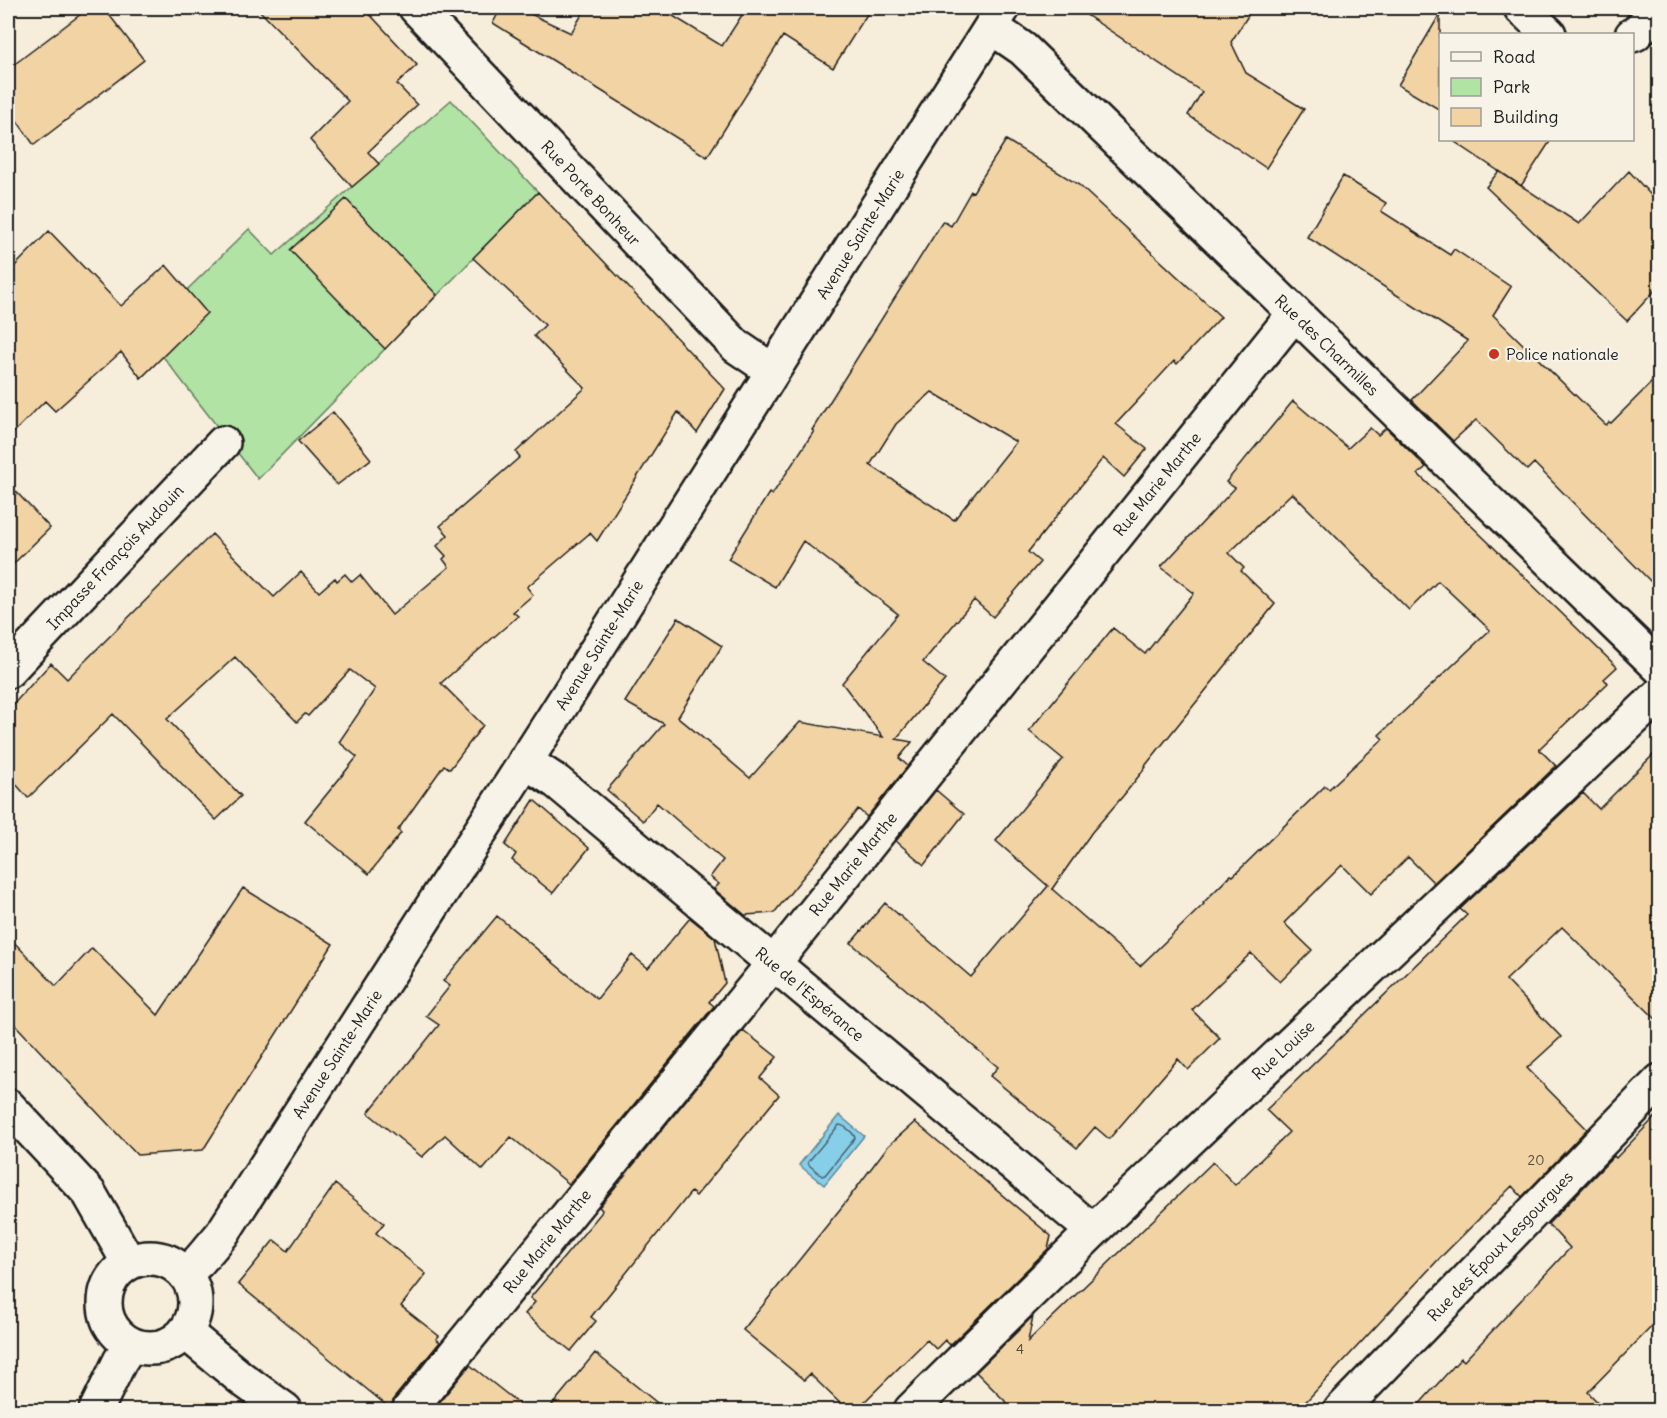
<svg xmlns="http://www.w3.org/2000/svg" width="1667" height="1418" viewBox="0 0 1667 1418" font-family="Delius,sans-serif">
	<rect width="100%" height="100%" fill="#f6edda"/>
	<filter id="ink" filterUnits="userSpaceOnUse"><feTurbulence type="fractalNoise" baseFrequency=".0167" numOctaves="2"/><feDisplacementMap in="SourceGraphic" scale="12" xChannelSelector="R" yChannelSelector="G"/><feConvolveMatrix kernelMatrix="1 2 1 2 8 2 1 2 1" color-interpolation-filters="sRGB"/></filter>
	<g filter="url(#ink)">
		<path fill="#f4e5ca" d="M186 1398 209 1400 231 1410H167L168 1408Z"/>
		<path fill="#b0e3a4" stroke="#668060" stroke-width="1.5" d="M451 100 538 192 258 479 144 332 249 229 274 255Z"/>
		<path fill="#87cee9" stroke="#5c8797" stroke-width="1.5" d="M839 1115 864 1136 824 1185 799 1165Z"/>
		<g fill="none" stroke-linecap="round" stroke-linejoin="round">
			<path stroke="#47636e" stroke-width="1.5" d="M839 1125C844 1125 854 1133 855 1138L825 1175 822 1176 809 1165 808 1162Z"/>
		</g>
		<path fill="#f1d3a4" stroke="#1c1c1c" stroke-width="1.5" fill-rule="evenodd" d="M89 8H104L144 60 34 145 8 108V69Z
			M257 8H364L417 65 397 84 417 105 368 152 379 164 352 187 310 140 348 101Z
			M501 8H518L571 33 586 8H660L722 46 744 12 738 8H871L833 68 783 36 707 157 493 23Z
			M1076 8H1253L1231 42 1246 73 1304 109 1266 168 1188 115 1202 92Z
			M1440 14V110L1398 85Z
			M1006 140 1079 185 1221 317 1177 364 1174 361 1116 424 1147 449 1124 477 1103 458 1028 552 1040 562 993 617 974 600 923 662 945 680 896 739 912 742 899 758 908 766 867 817 858 809 774 913 745 915 714 889 719 884 710 877 723 860 657 803 643 821 607 790 664 724 625 702 678 618 722 646 678 717 750 778 800 722 883 737 842 683 898 614 803 541 775 587 728 559 769 493 772 495 814 431 812 430 943 221 951 226 971 191 973 192ZM932 392 1016 442 954 520 870 465 896 424Z
			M1452 140H1551L1521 186Z
			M1499 171 1579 224 1629 171 1659 204V286L1627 321 1486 187Z
			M1343 176 1386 203 1381 211 1450 255 1454 249 1511 287 1493 315 1606 425 1609 422 1611 423 1659 375V590L1534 463 1527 470 1476 420 1453 441 1412 400 1468 341 1307 237Z
			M538 192 725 389 697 433 678 412 597 541 590 533 527 587 533 595 513 612 518 616 441 683 483 725 450 769 444 765 398 830 401 833 369 874 305 821 357 757 339 742 375 689 350 670 308 716 305 714 297 722 235 657 167 719 241 796 216 820 113 714 28 798 8 775V710L51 663 67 679 212 534 274 597 301 572 319 592 335 578 337 581 345 574 352 582 360 575 392 615 449 567 443 559 446 556 437 546 448 535 440 526 520 457 516 452 585 388 534 336 545 325 473 258Z
			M346 199 437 295 385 349 290 250Z
			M49 231 121 306 166 265 207 313 141 378 121 352 55 411 45 401 8 438V273Z
			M1293 401 1348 448 1370 428 1378 435 1386 428 1426 467 1418 474 1617 667 1604 679 1608 683 1539 749 1556 766 1434 883 1408 857 1371 894 1342 865 1284 923 1312 950 1280 982 1251 953 1192 1010 1220 1038 1188 1070 1178 1059 1109 1139 1095 1127 1077 1148 990 1076 998 1067 851 943 885 903 971 977 1048 886 996 841 1063 759 1029 731 1113 628 1145 654 1194 593 1161 567 1235 488 1226 482ZM1292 493 1409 610 1438 581 1490 630 1379 735 1383 739 1329 789 1325 786 1233 876 1231 875 1203 903 1204 904 1140 966 1052 889 1092 832 1123 796 1146 767 1145 766 1275 604 1241 571 1244 568 1229 553Z
			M333 412 371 459 337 485 298 441Z
			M8 483 50 528 8 569Z
			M1659 749V1022L1562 927 1506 980 1561 1037 1527 1068 1587 1129 1522 1197 1512 1186 1437 1261 1298 1410H1014L976 1372 1033 1316 1028 1341 1213 1162 1235 1185 1289 1132 1266 1110 1467 915 1460 909 1583 793 1599 809Z
			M936 790 964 814 924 865 896 841Z
			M534 800 589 848 553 893 512 860 516 854 505 845Z
			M243 888 333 944 203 1150 137 1155 8 1017V936L56 986 92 948 158 1015Z
			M497 916 597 999 632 955 648 968 690 918 715 938 725 983 709 1002 714 1006 569 1184 511 1137 483 1170 445 1135 422 1157 368 1113 439 1025 426 1016 450 986 443 981Z
			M743 1030 777 1057 760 1078 779 1095 696 1196 691 1192 591 1317 596 1321 571 1351 525 1314 535 1302 530 1298 601 1213 602 1210 599 1207Z
			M1659 1113V1319L1588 1392 1605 1410H1414L1461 1358 1464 1361 1570 1248 1548 1224 1614 1156 1616 1158Z
			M915 1122 1051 1236 1048 1249 950 1345 945 1340 936 1349 927 1340 856 1410H847L810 1374 804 1380 743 1330 845 1203 888 1146Z
			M335 1184 384 1223 376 1233 426 1274 401 1306 439 1336 436 1339 440 1342 394 1398 391 1409 238 1284 274 1240 288 1251Z
			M595 1353 666 1410H548Z
			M470 1365 527 1410H433Z"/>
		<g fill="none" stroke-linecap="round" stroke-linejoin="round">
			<defs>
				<path id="minor" d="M416 8 736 346 773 371
					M1521 8 1549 34
					M991 27 1023 49 1660 668
					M1632 35 1635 34 1660 8
					M8 671 223 443
					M525 761 557 782 1093 1231
					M185 1274 199 1261 222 1234 552 720 1003 8
					M409 1410 773 964 1294 314
					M911 1410 1093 1231 1660 694
					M1341 1410 1660 1081"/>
				<path id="tertiary" d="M8 1106 89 1193 129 1263
					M105 1303a45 45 0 1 1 90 0a45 45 0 1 1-90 0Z
					M185 1332 242 1379 285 1410
					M96 1410 120 1361 131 1344"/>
			</defs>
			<use href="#minor" stroke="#1c1c1c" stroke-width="38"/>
			<use href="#tertiary" stroke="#1c1c1c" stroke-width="38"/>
			<use href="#minor" stroke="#f7f3e8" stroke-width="33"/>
			<use href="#tertiary" stroke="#f7f3e8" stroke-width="33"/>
		</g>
	</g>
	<circle fill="#c8321e" stroke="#f7f3e8" stroke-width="2" cx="1494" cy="354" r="6"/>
	<g text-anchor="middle" stroke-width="4.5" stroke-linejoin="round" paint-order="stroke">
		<g font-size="14" fill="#514a3e">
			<text x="1536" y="1165">20</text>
			<text x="1020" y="1354">4</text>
		</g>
		<g font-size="16" fill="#1c1c1c" stroke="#f7f3e8">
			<text transform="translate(591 193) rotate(47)" y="6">Rue Porte Bonheur</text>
			<text transform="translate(860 234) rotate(-58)" y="6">Avenue Sainte-Marie</text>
			<text transform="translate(1327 345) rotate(44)" y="6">Rue des Charmilles</text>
			<text transform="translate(1157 484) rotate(-51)" y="6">Rue Marie Marthe</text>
			<text transform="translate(115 557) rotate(-47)" y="6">Impasse François Audouin</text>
			<text transform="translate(599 645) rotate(-58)" y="6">Avenue Sainte-Marie</text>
			<text transform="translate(853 864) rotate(-51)" y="6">Rue Marie Marthe</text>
			<text transform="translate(810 994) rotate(40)" y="6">Rue de l'Espérance</text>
			<text transform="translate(1283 1050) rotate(-43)" y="6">Rue Louise</text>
			<text transform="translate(337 1054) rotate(-57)" y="6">Avenue Sainte-Marie</text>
			<text transform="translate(547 1241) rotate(-51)" y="6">Rue Marie Marthe</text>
			<text transform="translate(1500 1246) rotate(-46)" y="6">Rue des Époux Lesgourgues</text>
		</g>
		<g font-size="16" fill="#1c1c1c" stroke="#f7f3e8" text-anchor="start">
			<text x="1506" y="360">Police nationale</text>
		</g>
	</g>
	<rect width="1667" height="1418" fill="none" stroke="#f7f3e8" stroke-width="30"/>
	<rect x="15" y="15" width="1637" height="1388" fill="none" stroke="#1c1c1c" stroke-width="2" filter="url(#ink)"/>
	<rect x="1439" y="33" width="195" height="108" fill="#f7f3e8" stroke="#9f9d96" stroke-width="1.5"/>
	<rect x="1451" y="52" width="30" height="9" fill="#f7f3e8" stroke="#9f9d96" stroke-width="1.5"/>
	<text x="1493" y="63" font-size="18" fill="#1c1c1c">Road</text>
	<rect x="1451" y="78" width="30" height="18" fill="#b0e3a4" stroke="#9f9d96" stroke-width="1.5"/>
	<text x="1493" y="93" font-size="18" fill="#1c1c1c">Park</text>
	<rect x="1451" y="108" width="30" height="18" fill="#f1d3a4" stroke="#9f9d96" stroke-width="1.5"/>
	<text x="1493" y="123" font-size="18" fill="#1c1c1c">Building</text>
</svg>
